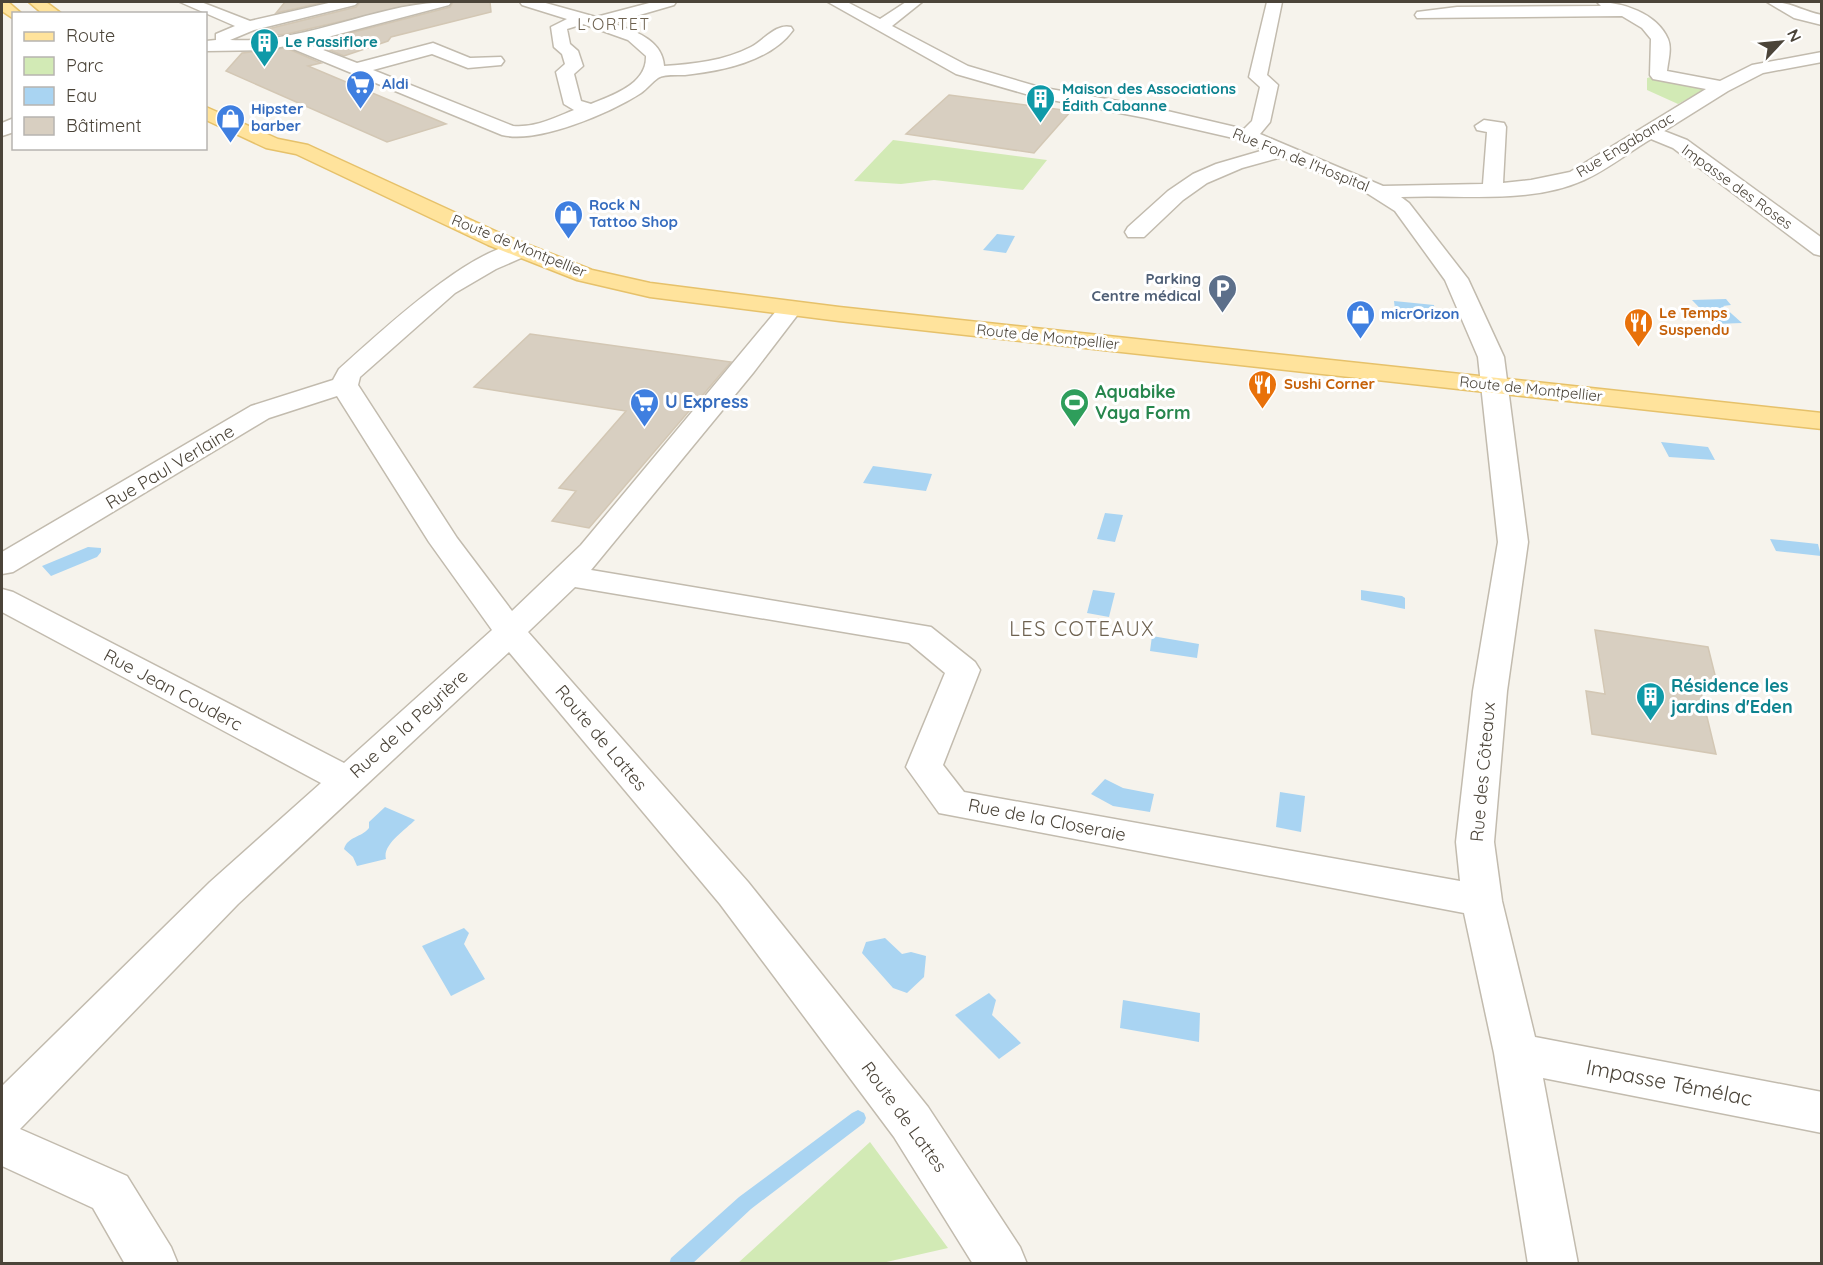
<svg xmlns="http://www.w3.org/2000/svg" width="1823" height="1265" viewBox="0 0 1823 1265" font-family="Quicksand,sans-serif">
	<rect width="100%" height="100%" fill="#f6f3ec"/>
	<path fill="#d2eab5" d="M1659 75 1712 86 1678 104 1647 90V78Z
		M893 140 1047 160 1023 190 934 180 901 184 854 181Z
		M870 1142 948 1248 882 1263H738Z"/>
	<path fill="#a9d4f2" d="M997 234 1015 236 1006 253 983 250Z
		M1726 299 1731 305 1723 306 1742 323 1715 324 1692 300Z
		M1394 301 1434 305 1435 315 1395 310Z
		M1661 442 1708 447 1715 460 1669 457Z
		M873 466 932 474 926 491 863 483Z
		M1105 513 1123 515 1115 542 1097 539Z
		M1770 539 1818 544 1821 556 1776 551Z
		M88 547 101 548V552L97 557 51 576 42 566Z
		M1093 590 1115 593 1109 617 1087 613Z
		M1361 590 1402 596 1405 598V609L1361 600Z
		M1152 636 1199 644 1197 658 1150 651Z
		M1105 779 1123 788 1154 794 1150 812 1113 806 1091 794Z
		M1280 792 1305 796 1301 832 1276 827Z
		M385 807 415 820C405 830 382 845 386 859L357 866 353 857 344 849C348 836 361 838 369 828V822Z
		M464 928 469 933 464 944 485 979 451 996 422 946Z
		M885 938 902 954 911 952 926 956 924 977 907 993 893 988 862 953 866 942Z
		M989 993 996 1000 992 1015 1021 1043 999 1059 955 1015Z
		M1123 1000 1200 1013 1199 1042 1120 1028Z"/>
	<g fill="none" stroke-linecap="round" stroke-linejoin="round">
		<path fill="#a9d4f2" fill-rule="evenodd" d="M858 1110 864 1113 866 1118 864 1123 751 1209 692 1264H669L671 1258 739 1197 852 1113Z"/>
	</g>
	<path fill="#d8cfc1" stroke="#d3c7b4" stroke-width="1.5" d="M285 2H325L276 13Z
		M360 2H424L287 34 255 37 260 31 356 7Z
		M453 2H490L491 12 391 37 388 41 344 56 312 43 450 7Z
		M286 48 321 63 308 66 446 124 387 142 226 71 242 53Z
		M949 95 1071 111 1034 153 906 134Z
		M530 334 731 362 589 528 552 521 576 491 559 488 626 411 474 387Z
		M1595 630 1708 647 1718 687 1699 684 1716 754 1592 734 1586 691 1605 694Z"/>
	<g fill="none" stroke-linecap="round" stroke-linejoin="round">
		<defs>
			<path id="street" d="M180 2H201L250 21 333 2H358L355 5 254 30 230 40C309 44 377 2 451 2L449 5 305 43 357 63 433 43 470 58 501 57 504 61 501 65 468 68 432 54 373 70 513 126C535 128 554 118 574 110L564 104 556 72 565 64 562 54 554 47 551 27 567 19 522 5 520 2H542L596 17 653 2H676L674 5 612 23C634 31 662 39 664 66 693 64 724 61 751 47 763 41 776 23 791 27L793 30C770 62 721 71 685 75 678 75 663 74 658 78 652 82 647 89 641 93 610 113 538 144 502 135L286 46 264 50 206 51V41L216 40V34L235 26ZM583 24 628 40 646 56C647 84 613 95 591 104L581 101 574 74 583 66 578 51 570 44 567 29Z
				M828 2H847L880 19 906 2H922L892 26 968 66 1039 87 1146 106 1244 129 1252 121 1260 87 1249 77 1267 2H1282L1267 75 1278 85 1270 122 1260 134 1383 186 1483 184 1487 132 1477 130 1475 126 1484 120 1504 123 1506 127 1503 183 1531 180 1570 172 1706 89 1653 79 1650 75 1651 39 1642 28 1622 16 1417 18 1415 15 1417 12 1457 7 1601 6 1597 2C1622 2 1657 13 1668 39 1672 49 1668 61 1667 71L1720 81 1752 65 1822 52V62L1763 73 1728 91 1664 131 1687 140 1822 238V256L1814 254 1673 148 1651 139C1629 152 1607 170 1584 180 1529 205 1460 194 1401 197L1409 203 1468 279 1504 357 1528 542 1507 691 1494 842 1502 901 1535 1037 1822 1092V1133L1543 1078 1578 1264H1528L1494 1053 1464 913 939 813 906 767 945 673 909 643 575 587 528 632 748 882 928 1107 1020 1247 1027 1264H973L894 1137 720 904 509 652 238 904 20 1129 127 1176 171 1247 178 1264H125L93 1208 2 1166V1086L210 882 321 783 2 612V589L13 592 344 763 492 630 429 542 337 396 269 418 13 572 2 574V552L251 406 333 380 339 369C373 339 483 234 528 245L531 250 528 255 496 269 455 293 360 377 358 385 457 538 512 611 581 545 782 304 790 302 798 304 802 309 753 373 591 570 931 627 975 662 980 670 943 765 964 792 1460 881 1456 842 1473 691 1498 542 1478 357 1445 280 1395 211 1362 190 1282 157 1242 168 1207 183 1183 200 1144 237H1128L1125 232 1128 227 1168 191 1193 174 1216 164 1264 150 1242 140 1146 118 1036 97 956 74Z
				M1767 2C1787 0 1802 11 1822 15V25L1794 18Z
				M14 118V132L2 136V123Z"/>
			<path id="primary" d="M2 2H8L22 14H14V19L2 11Z
				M29 2H46L62 14H43Z
				M206 107 278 139 308 145 504 235 592 270 650 283 839 307 1822 413V429L839 321 650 297 577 280 488 245 296 154 266 148 206 120Z"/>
		</defs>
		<use href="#street" stroke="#c2bbae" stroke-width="3"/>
		<use href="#primary" stroke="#e6c16a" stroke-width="3"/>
		<use href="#street" fill="#fff" fill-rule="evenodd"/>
		<use href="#primary" fill="#ffe39c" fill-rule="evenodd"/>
	</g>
	<defs>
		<symbol id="building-pin" viewBox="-11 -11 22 30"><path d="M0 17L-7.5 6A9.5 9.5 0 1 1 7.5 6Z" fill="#0f9aa8" stroke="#fff"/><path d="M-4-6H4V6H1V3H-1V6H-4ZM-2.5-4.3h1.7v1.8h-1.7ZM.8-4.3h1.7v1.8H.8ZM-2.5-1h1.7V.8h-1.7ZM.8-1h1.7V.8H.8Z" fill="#fff"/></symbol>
		<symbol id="supermarket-pin" viewBox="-11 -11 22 30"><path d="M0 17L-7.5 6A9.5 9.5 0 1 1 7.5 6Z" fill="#3f7fe0" stroke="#fff"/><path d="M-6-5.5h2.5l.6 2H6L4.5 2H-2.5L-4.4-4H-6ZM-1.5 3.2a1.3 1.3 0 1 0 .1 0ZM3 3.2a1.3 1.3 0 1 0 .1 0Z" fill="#fff"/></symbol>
		<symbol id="shop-pin" viewBox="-11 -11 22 30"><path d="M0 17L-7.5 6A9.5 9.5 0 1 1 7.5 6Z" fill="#3f7fe0" stroke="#fff"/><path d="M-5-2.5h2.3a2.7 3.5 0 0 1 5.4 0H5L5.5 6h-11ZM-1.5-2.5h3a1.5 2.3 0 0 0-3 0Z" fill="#fff"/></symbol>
		<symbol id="parking-pin" viewBox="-11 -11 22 30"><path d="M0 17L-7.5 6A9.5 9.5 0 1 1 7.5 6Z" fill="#5c6f8a" stroke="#fff"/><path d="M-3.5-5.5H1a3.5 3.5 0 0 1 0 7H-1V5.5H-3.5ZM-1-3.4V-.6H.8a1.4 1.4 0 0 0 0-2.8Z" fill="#fff"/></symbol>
		<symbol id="restaurant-pin" viewBox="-11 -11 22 30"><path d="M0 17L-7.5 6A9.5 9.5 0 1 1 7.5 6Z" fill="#e8710a" stroke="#fff"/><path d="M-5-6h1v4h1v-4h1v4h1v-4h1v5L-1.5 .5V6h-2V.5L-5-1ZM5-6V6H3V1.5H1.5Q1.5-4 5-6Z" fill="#fff"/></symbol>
		<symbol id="stadium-pin" viewBox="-11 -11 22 30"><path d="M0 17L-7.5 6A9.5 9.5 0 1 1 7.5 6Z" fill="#2e9e5b" stroke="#fff"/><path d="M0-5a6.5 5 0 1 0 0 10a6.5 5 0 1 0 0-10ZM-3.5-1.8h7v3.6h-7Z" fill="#fff"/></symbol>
	</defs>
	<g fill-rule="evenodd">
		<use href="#building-pin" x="248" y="26" width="33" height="45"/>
		<use href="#supermarket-pin" x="344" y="68" width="33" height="45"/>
		<use href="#building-pin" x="1024" y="82" width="33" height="45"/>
		<use href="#shop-pin" x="214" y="102" width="33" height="45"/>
		<use href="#shop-pin" x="552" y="198" width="33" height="45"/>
		<use href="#parking-pin" x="1206" y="272" width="33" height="45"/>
		<use href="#shop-pin" x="1344" y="298" width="33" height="45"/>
		<use href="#restaurant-pin" x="1622" y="306" width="33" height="45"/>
		<use href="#restaurant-pin" x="1246" y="368" width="33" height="45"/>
		<use href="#supermarket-pin" x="628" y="386" width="33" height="45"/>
		<use href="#stadium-pin" x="1058" y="386" width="33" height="45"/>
		<use href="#building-pin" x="1634" y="680" width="33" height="45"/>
	</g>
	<g text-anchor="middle" stroke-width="6" stroke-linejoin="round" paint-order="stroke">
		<g font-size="15" font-weight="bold" fill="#0d838f" stroke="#fff" text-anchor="start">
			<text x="285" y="47">Le Passiflore</text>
			<text x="1062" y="94">Maison des Associations<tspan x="1062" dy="17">Édith Cabanne</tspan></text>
		</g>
		<g font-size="15" font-weight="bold" fill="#366cbe" stroke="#fff" text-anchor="start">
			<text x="382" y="89">Aldi</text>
			<text x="251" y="114">Hipster<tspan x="251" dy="17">barber</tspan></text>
			<text x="589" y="210">Rock N<tspan x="589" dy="17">Tattoo Shop</tspan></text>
			<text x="1381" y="319">micrOrizon</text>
		</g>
		<g font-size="15" fill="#4b4439" stroke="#fff">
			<text transform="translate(1625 145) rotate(-31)" y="5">Rue Engabanac</text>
			<text transform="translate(1301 160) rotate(22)" y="5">Rue Fon de l'Hospital</text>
			<text transform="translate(1737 187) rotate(36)" y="5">Impasse des Roses</text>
			<text transform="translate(519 246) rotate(22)" y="5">Route de Montpellier</text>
			<text transform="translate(1048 337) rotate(6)" y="5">Route de Montpellier</text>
			<text transform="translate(1531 389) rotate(6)" y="5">Route de Montpellier</text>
		</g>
		<g font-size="15" font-weight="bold" fill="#4e5e75" stroke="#fff" text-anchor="end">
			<text x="1201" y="284">Parking<tspan x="1201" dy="17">Centre médical</tspan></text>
		</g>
		<g font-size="15" font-weight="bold" fill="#c56008" stroke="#fff" text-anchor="start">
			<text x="1659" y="318">Le Temps<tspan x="1659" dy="17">Suspendu</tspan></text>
			<text x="1284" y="389">Sushi Corner</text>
		</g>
		<g font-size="16" letter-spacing="1.5" fill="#6e6250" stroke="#fff">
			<text x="614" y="30">L'ORTET</text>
		</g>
		<g font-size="18" font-weight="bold" fill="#27864d" stroke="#fff" text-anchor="start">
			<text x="1095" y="398">Aquabike<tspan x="1095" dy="21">Vaya Form</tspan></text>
		</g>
		<g font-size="18" font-weight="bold" fill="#366cbe" stroke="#fff" text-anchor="start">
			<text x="665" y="408">U Express</text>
		</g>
		<g font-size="18" fill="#4b4439" stroke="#fff">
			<text transform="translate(170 467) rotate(-31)" y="6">Rue Paul Verlaine</text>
			<text transform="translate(173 690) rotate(28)" y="6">Rue Jean Couderc</text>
			<text transform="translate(409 724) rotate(-42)" y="6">Rue de la Peyrière</text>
			<text transform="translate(601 738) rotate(50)" y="6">Route de Lattes</text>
			<text transform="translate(1483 772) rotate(-85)" y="6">Rue des Côteaux</text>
			<text transform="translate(1047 820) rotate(11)" y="6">Rue de la Closeraie</text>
			<text transform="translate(904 1117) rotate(54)" y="6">Route de Lattes</text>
		</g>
		<g font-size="18" font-weight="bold" fill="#0d838f" stroke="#fff" text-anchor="start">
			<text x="1671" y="692">Résidence les<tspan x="1671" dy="21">jardins d'Eden</tspan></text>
		</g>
		<g font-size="20" letter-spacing="1.5" fill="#6e6250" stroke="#fff">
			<text x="1082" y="636">LES COTEAUX</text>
		</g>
		<g font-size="21" fill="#4b4439" stroke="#fff">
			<text transform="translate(1669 1083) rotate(11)" y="7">Impasse Témélac</text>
		</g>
	</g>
	<rect width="1823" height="1265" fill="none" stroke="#4b4439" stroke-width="6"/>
	<rect x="12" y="12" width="195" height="138" fill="#ffffff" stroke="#b7b4b0" stroke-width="1.5"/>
	<rect x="24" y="32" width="30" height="9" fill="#ffe39c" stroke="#b7b4b0" stroke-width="1.5"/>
	<text x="66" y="42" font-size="18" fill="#4b4439">Route</text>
	<rect x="24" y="57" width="30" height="18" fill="#d2eab5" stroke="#b7b4b0" stroke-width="1.5"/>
	<text x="66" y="72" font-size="18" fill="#4b4439">Parc</text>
	<rect x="24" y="87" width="30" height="18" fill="#a9d4f2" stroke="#b7b4b0" stroke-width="1.5"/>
	<text x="66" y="102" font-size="18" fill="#4b4439">Eau</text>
	<rect x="24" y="117" width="30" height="18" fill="#d8cfc1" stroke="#b7b4b0" stroke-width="1.5"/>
	<text x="66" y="132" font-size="18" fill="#4b4439">Bâtiment</text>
	<g transform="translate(1781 42) rotate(64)" stroke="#ffffff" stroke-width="4.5" paint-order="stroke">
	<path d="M0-4.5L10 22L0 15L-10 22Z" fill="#4b4439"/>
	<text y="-9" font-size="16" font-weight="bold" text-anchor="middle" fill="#4b4439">N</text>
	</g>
</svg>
